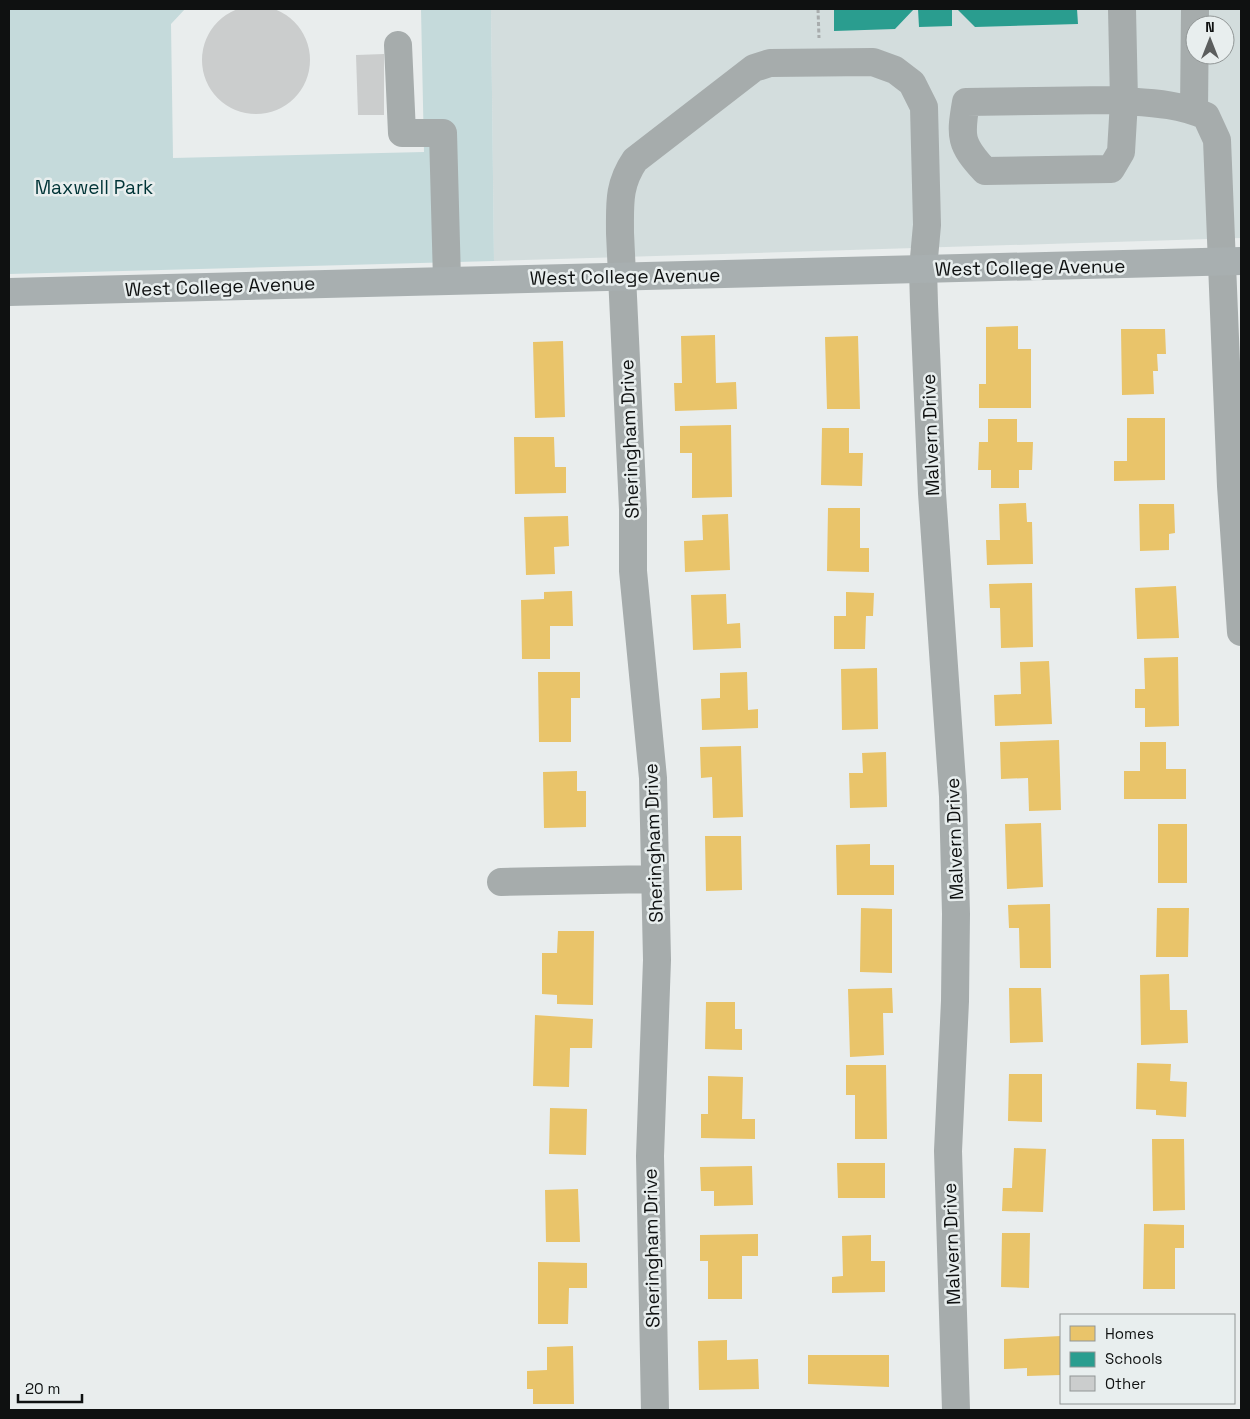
<svg xmlns="http://www.w3.org/2000/svg" width="1250" height="1419" viewBox="0 0 1250 1419" font-family="'Space Grotesk',sans-serif">
	<rect width="100%" height="100%" fill="#e9eded"/>
	<path fill="#d3dddd" fill-rule="evenodd" d="M491 9H1241V238L494 261ZM1195 25H1225V55H1195Z"/>
	<path fill="#c5dadb" d="M9 9H185L171 24 173 158 424 152 421 9H491L494 261 9 274Z"/>
	<path fill="#e9c46a" d="M1018 326V349H1031V408H979V384H986V327Z
		M1121 329H1165L1166 354H1157L1158 371H1153L1154 394 1122 395Z
		M715 335 716 383 736 382 737 409 675 411 674 383H682L681 336Z
		M858 336 860 409H827L825 337Z
		M563 341 565 417 535 418 533 342Z
		M1127 418H1165V480L1114 481V461H1127Z
		M988 419H1017V442H1033L1032 470H1019V488H991V470H978L979 442H988Z
		M731 425 732 497 692 498V453H680V426Z
		M822 428H849V453H863L862 486 821 485Z
		M514 437H554L555 467H566V493L515 494Z
		M1026 503 1027 522H1032L1033 564 987 565 986 540H1000L999 504Z
		M1139 504H1174L1175 533 1169 534V550L1140 551Z
		M828 508H860V548H869V572L827 571Z
		M728 514 730 570 685 572 684 541 703 540 702 515Z
		M568 516 569 546 554 547 555 574 526 575 524 517Z
		M1032 583 1033 647 1001 648 1000 608H990L989 584Z
		M1176 586 1179 638 1137 639 1135 588Z
		M572 591 573 626H550V659H522L521 600 544 599V592Z
		M846 592 874 593 873 616H866L865 649H834V616H846Z
		M726 594 727 624 740 623 741 648 693 650 691 595Z
		M1178 657 1179 726 1145 727V708H1135V689H1145L1144 658Z
		M1049 661 1052 724 995 726 994 695 1021 694 1020 662Z
		M877 668 878 729 842 730 841 669Z
		M538 672H580V698H571V742H539Z
		M747 672 748 710 758 709V728L702 730 701 699 720 698V673Z
		M1059 740 1061 810 1029 811 1028 778 1001 779 1000 742Z
		M1140 742H1166V769H1186V799H1124V771H1140Z
		M741 746 743 817 713 818 712 777 701 778 700 747Z
		M886 752 887 807 850 808 849 773H863L862 753Z
		M577 771V791H586V827L544 828 543 772Z
		M1041 823 1043 887 1007 889 1005 824Z
		M1158 824H1187V883H1158Z
		M705 836H741L742 890 706 891Z
		M870 844V865H894V895H837L836 845Z
		M1050 904 1051 968H1020L1019 928H1009L1008 905Z
		M861 908 892 909V973L860 972Z
		M1157 908H1189L1188 957H1156Z
		M558 931H594L593 1005 557 1004V995L542 994V953H557Z
		M1169 974 1170 1010H1187L1188 1043 1141 1045 1140 975Z
		M892 988 893 1013H883L884 1055 850 1057 848 989Z
		M1009 988H1041L1043 1042 1010 1043Z
		M706 1002H735V1029H742V1050L705 1049Z
		M535 1015 593 1019 592 1048H570L569 1087 533 1086Z
		M1137 1063 1171 1064 1170 1081 1187 1082 1186 1117 1156 1115V1110L1136 1109Z
		M846 1065H886L887 1139H855V1095H846Z
		M1009 1074H1042V1122L1008 1121Z
		M708 1076 743 1077 742 1119H755V1139L701 1138V1114H708Z
		M550 1108 587 1109 586 1155 549 1154Z
		M1152 1139H1184L1185 1210 1153 1211Z
		M1014 1148 1046 1149 1043 1212 1002 1211 1003 1188H1012Z
		M837 1163H885V1198H838Z
		M752 1166 753 1205 714 1206V1191H701L700 1167Z
		M578 1189 580 1242H546L545 1190Z
		M1144 1224 1184 1225V1248H1175V1289H1143Z
		M1002 1233H1030L1029 1288 1001 1287Z
		M758 1234V1256H742V1299H708V1261H700V1235Z
		M871 1235V1261H885V1292L832 1293V1277L843 1276 842 1236Z
		M538 1262 587 1263V1288H569L568 1324H538Z
		M1061 1336V1375L1027 1376V1368L1004 1369V1339Z
		M727 1340V1360L758 1359 759 1389 699 1390 698 1341Z
		M573 1346 574 1404H533V1389H527V1371L547 1370V1347Z
		M808 1355H889V1387L808 1384Z"/>
	<path fill="#2a9d8f" d="M834 9H914L895 29 834 31Z
		M918 9H952V26L919 27Z
		M957 9H1077L1078 24 975 27Z"/>
	<path fill="#cbcdcd" d="M202 60a54 54 0 1 1 108 0a54 54 0 1 1-108 0Z
		M384 54V115H358L356 55Z"/>
	<g fill="none" stroke-linecap="round" stroke-linejoin="round">
		<path stroke="#a8acad" stroke-width="3" stroke-dasharray="4 2.5" stroke-linecap="butt" d="M818 9 819 38"/>
		<path stroke="#a6acac" stroke-width="28" d="M1122 9 1124 101 1121 152 1111 169 985 171C960 144 960 137 966 102L1111 100C1144 103 1175 102 1206 116L1217 140 1231 486 1241 632
			M398 45 402 133H443L447 280
			M1194 110 1195 9
			M501 882 655 879
			M655 1410 650 1156 657 960 653 778 633 571V509L620 233C620 204 618 185 635 160L754 68 770 63 873 62 895 70 912 83 924 107 927 225 923 269 924 304 932 493 953 796 956 914 955 1001 948 1151 956 1410"/>
		<path stroke="#a8afb0" stroke-width="28" d="M9 292 1241 261"/>
	</g>
	<g text-anchor="middle" stroke-width="5" stroke-linejoin="round" paint-order="stroke">
		<g font-size="19" fill="#003437" stroke="#e8eeee">
			<text x="94" y="194">Maxwell Park</text>
		</g>
		<g font-size="19" fill="#0f1111" stroke="#e8eeee">
			<text transform="translate(1030 267) rotate(-1)" y="7">West College Avenue</text>
			<text transform="translate(625 276) rotate(-1)" y="7">West College Avenue</text>
			<text transform="translate(220 286) rotate(-2)" y="7">West College Avenue</text>
			<text transform="translate(930 435) rotate(-92)" y="7">Malvern Drive</text>
			<text transform="translate(629 439) rotate(-92)" y="7">Sheringham Drive</text>
			<text transform="translate(954 839) rotate(-92)" y="7">Malvern Drive</text>
			<text transform="translate(653 843) rotate(-92)" y="7">Sheringham Drive</text>
			<text transform="translate(951 1244) rotate(-92)" y="7">Malvern Drive</text>
			<text transform="translate(651 1248) rotate(-91)" y="7">Sheringham Drive</text>
		</g>
	</g>
	<rect width="1250" height="1419" fill="none" stroke="#0f1111" stroke-width="20"/>
	<rect x="1060" y="1314" width="175" height="90" fill="#e8eeee" stroke="#919696"/>
	<rect x="1070" y="1326" width="25" height="15" fill="#e9c46a" stroke="#919696"/>
	<text x="1105" y="1339" font-size="15" fill="#0f1111">Homes</text>
	<rect x="1070" y="1352" width="25" height="15" fill="#2a9d8f" stroke="#919696"/>
	<text x="1105" y="1364" font-size="15" fill="#0f1111">Schools</text>
	<rect x="1070" y="1376" width="25" height="15" fill="#cbcdcd" stroke="#919696"/>
	<text x="1105" y="1389" font-size="15" fill="#0f1111">Other</text>
	<g transform="translate(1210 40)"><circle r="24" fill="#e8eeee" stroke="#919696"/>
	<path d="M0-4L9 19L0 12L-9 19Z" fill="#5b5e5e"/>
	<text y="-8" font-size="14" font-weight="bold" text-anchor="middle" fill="#0f1111">N</text>
	</g>
	<path d="M18 1394v8h64v-8" fill="none" stroke="#0f1111" stroke-width="2.5"/>
	<text x="25" y="1394" font-size="15" fill="#0f1111" stroke="#e8eeee" stroke-width="4" paint-order="stroke">20 m</text>
</svg>
